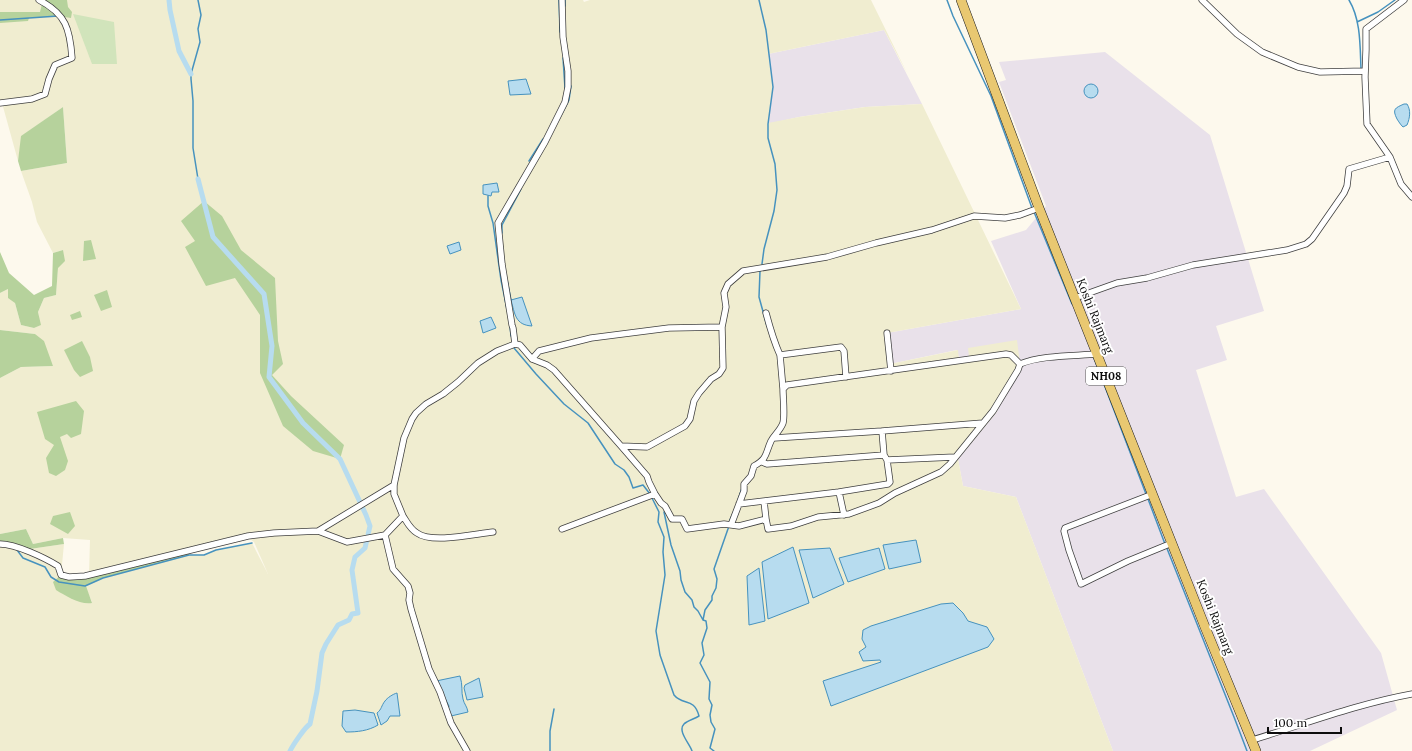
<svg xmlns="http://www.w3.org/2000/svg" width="1412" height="751" viewBox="0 0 1412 751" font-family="Lora,serif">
	<rect width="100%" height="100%" fill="#fdf9ed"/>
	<path fill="#e9e1ea" d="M884 30 922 104 865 107 799 117 768 124 773 87 768 54Z
		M1105 52 1210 135 1264 311 1216 326 1227 360 1196 370 1236 497 1264 489 1381 653 1397 710 1310 751H1113L1016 497 963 486 958 459 996 413 969 348 970 357 959 359 957 350 890 364 887 333 1021 309 991 241 1026 230 1046 206 999 82 1006 80 999 62Z"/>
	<path fill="#f0edd0" d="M0 0H583L584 2 590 0H871L907 73 884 30 768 54 773 87 768 123 799 117 865 107 922 104 1021 309 887 333 890 364 958 350 959 359 969 357 968 348 1017 340 1020 364 996 413 958 459 963 486 1016 497 1113 751H0V544L23 550 64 544 61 575 92 602 85 586 103 578 189 555H204L216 550 252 543 268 574 254 542 247 537 89 575 90 540 63 538 33 544 26 529 0 534V378L21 367 53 366 35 334 0 330V293L8 289 15 303 21 325 34 328 40 325 38 312 44 298 56 295 58 268 63 250 53 253 37 222 32 202 21 171 67 163 63 107 22 136 18 161 2 103H0Z"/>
	<path fill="#d1e4bb" d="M73 14 114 22 117 64H92Z"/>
	<path fill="#b6d29c" d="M43 0H67L68 7 72 12 71 18 58 16 29 18 28 21 0 23V12H40Z
		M63 107 67 163 21 171 18 161 21 136Z
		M204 201 222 216 241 250 275 278 278 341 283 364 272 375 291 396 344 445 340 459 313 451 283 426 260 373V315L235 278 206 286 185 247 195 241 181 221Z
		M91 240 96 259 83 261 84 241Z
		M63 250 65 261 58 268 56 295 44 298 38 312 41 325 34 328 21 325 15 303 8 298V289L0 293V252L9 273 34 295 52 286 53 253Z
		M107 290 112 307 101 311 94 295Z
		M80 311 82 317 72 320 70 315Z
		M0 330 35 334 44 341 53 366 21 367 0 378Z
		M82 341 90 357 93 371 80 377 74 370 64 350Z
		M76 401 84 411 81 434 71 438 67 434 60 437 68 461 65 470 56 476 49 473 46 458 54 445 45 439 37 412Z
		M70 512 75 526 68 534 50 524 53 516Z
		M26 529 33 544 63 538 64 544 23 550 0 544V534Z
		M187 551 189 555 103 578 86 586 92 603C80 605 66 596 56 590L53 582 61 575 69 577Z"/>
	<path fill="#b7dcef" stroke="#4692be" d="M526 79 531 94 510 95 508 81Z
		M1084 91a7 7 0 1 1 14 0a7 7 0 1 1-14 0Z
		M1404 104H1407C1411 110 1410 118 1407 125L1403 127C1400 124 1399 122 1397 119 1392 109 1395 108 1404 104Z
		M497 183 499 192H492L491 196 483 194V185Z
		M459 242 461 250 450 254 447 246Z
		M522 297 532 326C515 325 515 314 511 300Z
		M491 317 496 328 483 333 480 321Z
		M916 540 921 562 889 569 883 545Z
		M793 547 809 603 768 619 762 562Z
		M830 548 844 584 813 598 799 550Z
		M879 548 885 569 848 582 839 558Z
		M759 568 765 621 749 625 747 576Z
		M953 603 963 613 968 621 987 627 994 639 988 647 831 706 823 681 881 662 880 660 863 661 859 652 866 647 862 639 863 630 871 626 941 604Z
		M460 676C463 685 461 692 463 699 464 704 467 706 468 712L451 716 448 710 449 706 436 681Z
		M479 678 483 697 467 700 464 688 465 685Z
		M397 693 400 716H390L387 721 381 725 377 713C382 709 381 706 385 701 387 698 393 694 397 693Z
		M355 710 374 713 378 725C368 731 357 732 346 732L342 726 343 711Z"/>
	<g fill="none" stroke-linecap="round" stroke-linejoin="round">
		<path stroke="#4692be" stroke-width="1.5" d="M198 0 201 15 198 29 200 42 191 74V79L193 101V148L198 179
			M559 0 560 32
			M759 0 766 30 773 87 768 124V138L775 164 777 190 774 211 764 249 762 264
			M947 0 953 16 991 96 1032 208
			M1349 0C1361 20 1360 46 1361 69
			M565 6V0
			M0 20 58 16
			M1357 22 1378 12 1395 0
			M563 58 565 88
			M558 121 569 100 571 86
			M529 161 543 139
			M488 196V206L493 223 501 280 507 309
			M1034 212 1072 304
			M502 233V225L521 189
			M760 271 759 297 767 326
			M507 280 511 300
			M510 326 511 336
			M514 348 536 374 564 404 588 423 615 464 624 470 629 477 633 488 643 485 650 494
			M1094 358 1146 494
			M652 498 659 512 658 522 664 537 663 552 665 575 656 631 660 655 674 695C683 706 694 697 699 716 694 719 687 721 684 724 677 731 690 744 692 751
			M1148 499 1165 544
			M738 500 742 488
			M664 512 671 545 680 571 681 580 685 592 692 600 694 607 698 611 703 620
			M729 522 734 511
			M1166 546 1234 717 1247 751
			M17 550 23 558 45 567 51 577 59 582 85 586 103 578 189 555H204L216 550 252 543
			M550 751V731L554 709
			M714 751 710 748 715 729 711 722 710 715 712 705 709 699 710 682 700 663 704 655 702 643 707 628 706 621 703 620 705 610 712 600V596L716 588 717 579 714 569 729 526"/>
		<path stroke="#b7dcef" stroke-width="5" d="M169 0 170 10 179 51 191 74
			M198 179 213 237 264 294 272 346 269 377 303 423 340 459 366 515 370 526 365 548 355 557 352 570 358 613 352 614 349 620 338 625 326 644 322 653 317 691 310 724C305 727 293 745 290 751"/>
		<defs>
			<path id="minor" d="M1202 0 1237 34 1262 52 1298 67 1320 72 1365 71
				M1404 0 1366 29V50L1365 77 1367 124 1390 157 1401 184 1412 197
				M0 103 32 99 45 94 49 79 55 65 72 58C70 29 66 14 39 0
				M1075 298 1117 283 1147 278 1193 265 1287 250 1306 244 1312 239 1344 193 1347 186 1349 169 1390 157
				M766 313C770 328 774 342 780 355
				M887 333 891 371
				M515 344 513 328 512 325 502 264 498 223 545 142 565 102 568 87V71L563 37 562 0
				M532 359 539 351 591 338 669 328 722 327
				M783 389 780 355 841 347 844 351 846 377
				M882 431 983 423
				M774 438 882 431 884 455
				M621 446 647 476 649 482 655 494 661 503 665 506 672 519H682L687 529 724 524 739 526 766 519 768 529 791 526 818 517 849 514 879 503 895 493 941 472 950 464 993 411 1018 370 1020 364C1041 355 1074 356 1097 354
				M762 462 767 464 884 455 887 460 955 457
				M1153 494 1065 528 1064 531 1069 550 1081 584 1128 561 1172 543
				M739 504 764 501
				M844 515 839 492 888 484 890 482 887 460
				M403 516C407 522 410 529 417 533 432 544 474 534 493 532
				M766 519 764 501 839 492
				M731 525 744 491V484L751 476 754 466C768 458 765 454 771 441 774 435 780 431 783 423 785 415 783 398 783 389L787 385 1006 354 1011 355 1020 364
				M562 529 655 494
				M318 531 394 485
				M0 544C16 544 45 558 58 566L61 575 69 577 85 576 248 536 274 533 318 531 347 542 385 535
				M1252 740C1305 724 1357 704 1412 694
				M467 751 451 723 440 692 429 669 411 609 409 600 410 593 408 586 393 569 385 535 403 516 394 494V485L404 438 412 419 416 413 426 404 443 394 458 382 478 363 497 351 515 344 520 345 532 359 547 365 554 370 621 446 647 447 685 426 690 419 694 401 699 393 711 379 719 374 723 368 722 327 726 307 724 293 728 284 743 271 827 257 876 243 932 230 974 216 1005 218 1020 215 1039 208"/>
			<path id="primary" d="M961 0 1039 208 1205 627 1256 751"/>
		</defs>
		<use href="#minor" stroke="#3f3f3f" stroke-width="7"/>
		<use href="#primary" stroke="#1d1d1d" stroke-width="10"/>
		<use href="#minor" stroke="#fff" stroke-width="5.5"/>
		<use href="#primary" stroke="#e9c871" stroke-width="9"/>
	</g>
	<g text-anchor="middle" stroke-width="4" stroke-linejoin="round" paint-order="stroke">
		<rect fill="#fff" stroke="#555" stroke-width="1" x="1086" y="367" width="40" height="18" rx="3"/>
		<g font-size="11" font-weight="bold" fill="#0c0c0c">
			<text x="1106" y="380">NH08</text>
		</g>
		<g font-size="12" fill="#0c0c0c" stroke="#fff">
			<text transform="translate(1095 316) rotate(68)" y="4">Koshi Rajmarg</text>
			<text transform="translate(1215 617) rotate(68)" y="4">Koshi Rajmarg</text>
		</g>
	</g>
	<path d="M1268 727v6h73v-6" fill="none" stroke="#0c0c0c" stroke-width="2"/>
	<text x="1274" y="727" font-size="12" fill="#0c0c0c" stroke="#ffffff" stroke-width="3" paint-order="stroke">100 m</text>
</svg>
